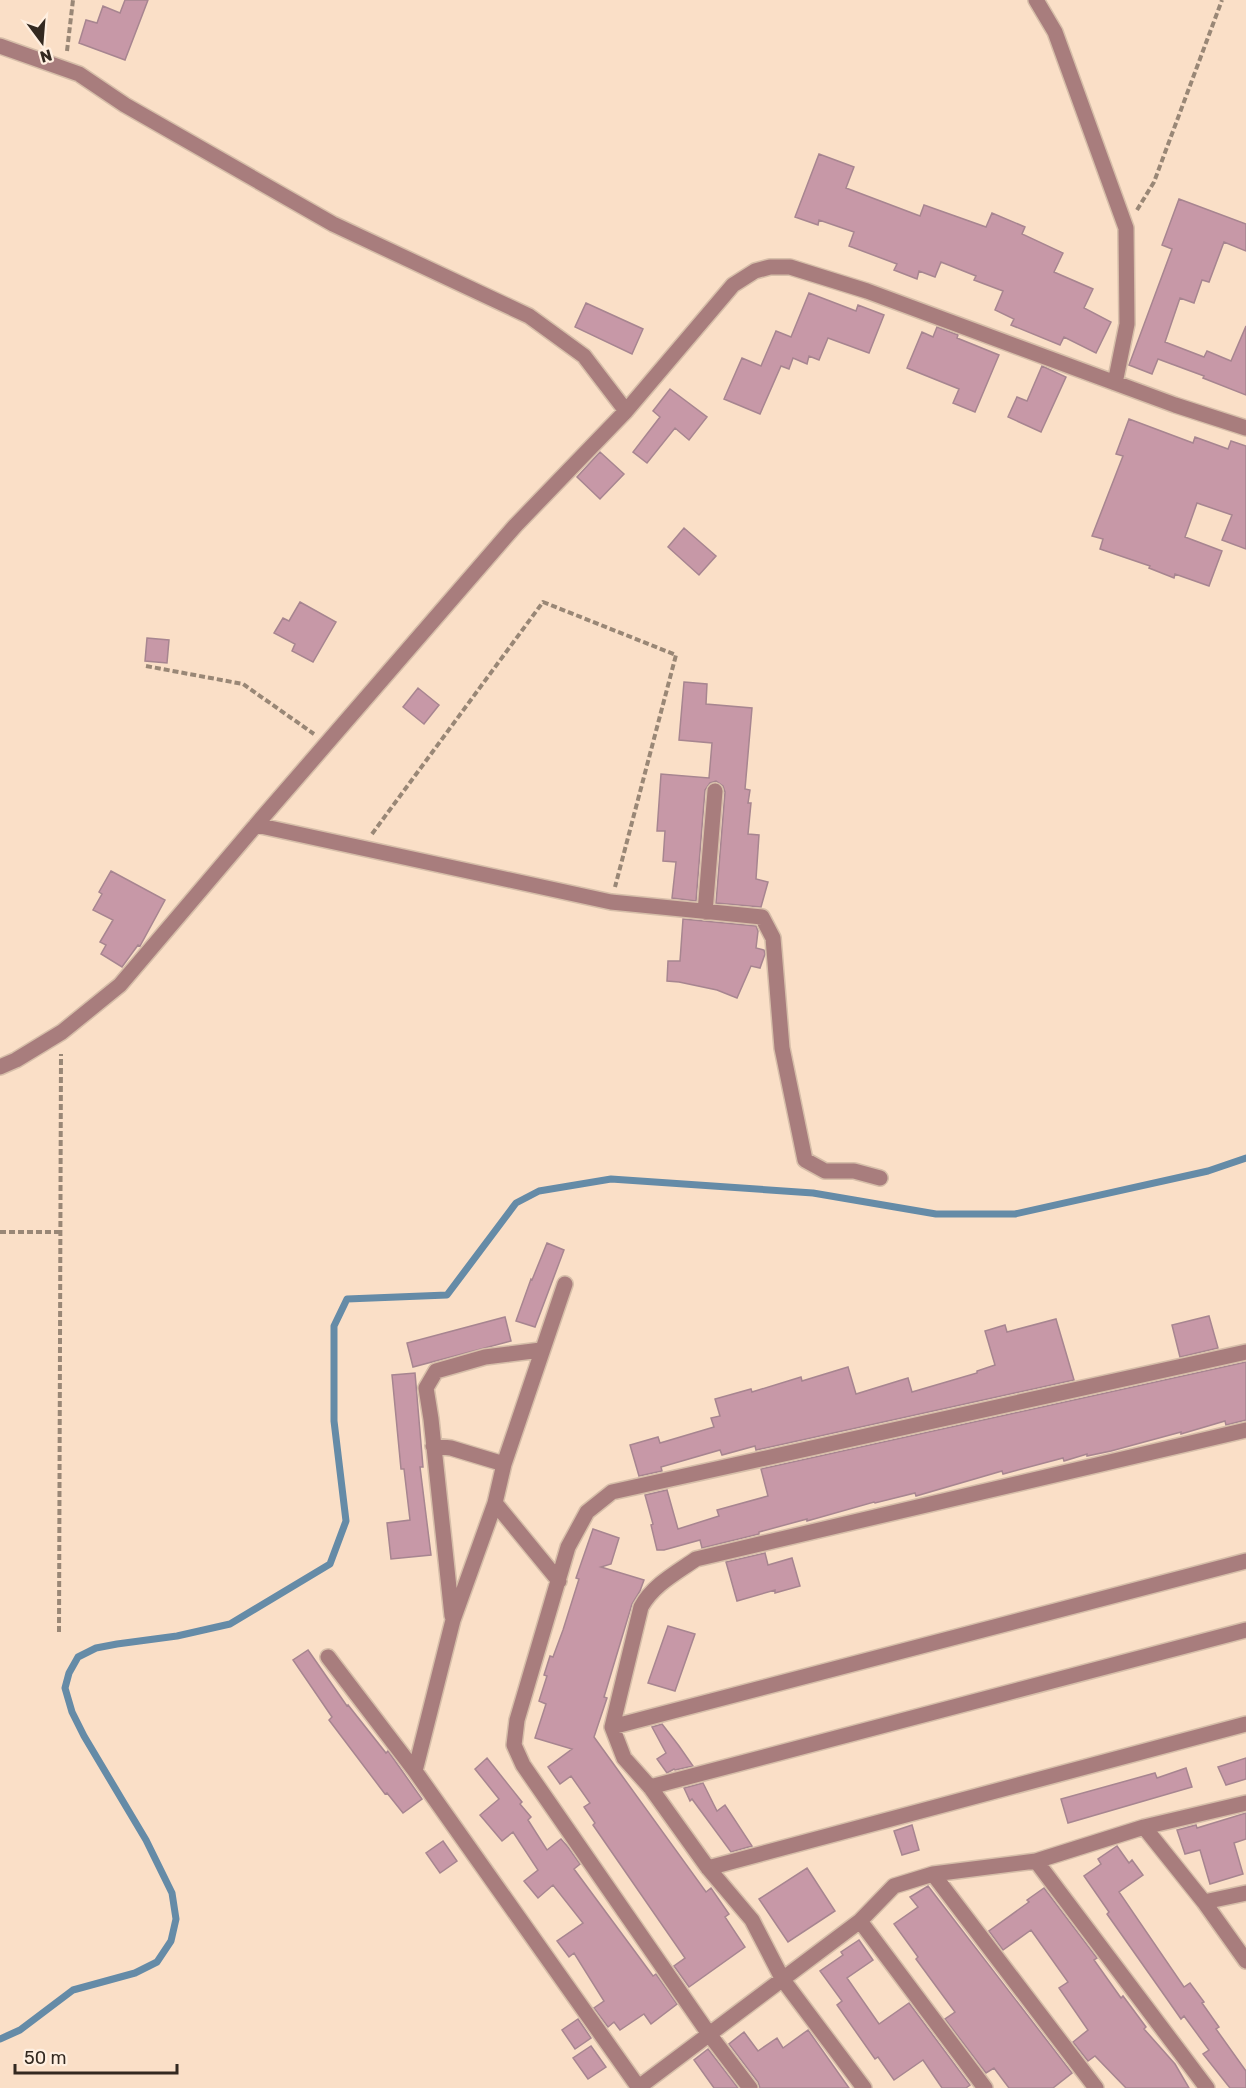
<svg xmlns="http://www.w3.org/2000/svg" width="1246" height="2088" viewBox="0 0 1246 2088" font-family="Rubik,sans-serif">
	<rect width="100%" height="100%" fill="#fadfc7"/>
	<g fill="none" stroke-linecap="round" stroke-linejoin="round">
		<path stroke="#658ba7" stroke-width="7" d="M0 2039 20 2030 73 1990 135 1973 157 1962 171 1941 176 1919 172 1893 146 1840 84 1736 72 1712 65 1688 69 1673 78 1657 96 1648 117 1644 177 1636 230 1624 330 1564 346 1521 334 1421V1326L347 1299 447 1295 516 1203 539 1191 611 1179 813 1193 936 1214H1015L1208 1171 1246 1158"/>
	</g>
	<path fill="#c798a7" stroke="#a78590" stroke-width="1.5" d="M125 0H148L125 60 79 43 86 20 97 23 103 6 120 13Z
		M819 154 854 167 846 188 920 216 924 205 986 227 992 213 1025 227 1022 234 1063 253 1054 272 1093 289 1084 308 1111 322 1096 353 1064 337 1060 345 1011 325 1014 319 995 310 1003 291 974 280 976 276 941 262 935 277 919 271 917 279 894 270 897 264 849 246 854 232 819 220 818 225 795 217Z
		M1179 199 1246 224V251L1224 242 1209 282 1202 280 1194 303 1180 298 1165 342 1204 357 1207 351 1231 361 1246 326V395L1203 378 1204 376 1158 359 1152 374 1129 365 1172 249 1162 245Z
		M809 293 856 311 858 305 884 315 869 353 828 338 819 360 809 356 807 364 793 358 789 369 781 366 760 414 724 399 742 358 761 366 776 331 791 337Z
		M586 303 643 329 632 354 575 327Z
		M937 327 958 335 957 338 999 355 975 412 953 403 959 389 907 368 922 332 933 337Z
		M1042 366 1066 377 1041 432 1008 417 1017 397 1027 401Z
		M670 389 707 417 689 440 675 428 647 463 633 452 660 417 653 411Z
		M1129 419 1193 443 1195 437 1228 449 1231 441 1246 446V549L1222 540 1232 515 1197 503 1185 537 1222 551 1209 586 1175 574 1174 578 1149 568 1150 566 1100 549 1103 539 1092 536 1123 456 1116 454Z
		M600 452 624 474 600 499 577 477Z
		M684 528 716 556 699 575 668 547Z
		M300 602 336 622 313 662 292 651 295 644 274 633 283 618 289 621Z
		M147 638 169 640 167 663 145 661Z
		M684 682 707 684 706 704 752 708 745 789 750 790 748 803H751L748 834 759 835 756 879 768 882 761 907 716 903 725 792 723 786 716 781 710 783 705 790 696 901 672 898 676 862 663 861 665 831H657L661 774 709 778 712 743 679 740Z
		M418 688 439 705 424 724 403 707Z
		M111 871 165 900 140 946 138 945 122 967 101 954 106 945 100 942 113 920 93 910 102 894 99 892Z
		M683 919 756 926 758 931 756 948 764 950 765 954 760 968 751 966 737 998 717 990 679 982 667 981 668 961H680Z
		M547 1243 564 1250 535 1327 516 1321 531 1279 532 1280Z
		M1209 1316 1218 1348 1180 1357 1172 1325Z
		M505 1317 511 1341 413 1367 407 1343Z
		M1056 1319 1074 1380 756 1450 755 1446 722 1455 720 1450 661 1467 662 1471 639 1476 630 1445 658 1437 660 1443 714 1427 711 1418 720 1416 715 1399 751 1389 752 1392 801 1377 802 1381 848 1367 856 1394 908 1378 912 1392 977 1373V1371L995 1365 985 1331 1005 1325 1007 1332Z
		M1246 1362V1420L1226 1425 1225 1421 1181 1434V1432L1111 1451 1087 1456V1454L1064 1461 1063 1458 1003 1474 1002 1471 916 1496 915 1493 875 1503 874 1502 807 1521V1519L759 1532V1534L702 1548 700 1540 664 1550H657L651 1525 653 1524 645 1495 667 1490 678 1529 719 1516 717 1510 768 1496 761 1469Z
		M415 1373 423 1467H420L431 1555 391 1559 387 1523 410 1520 404 1469H401L392 1375Z
		M593 1529 619 1538 611 1564 601 1567 644 1580 640 1591 632 1604 604 1697 607 1698 594 1737 706 1892 711 1888 729 1914 725 1917 745 1947 689 1987 674 1966 685 1958 593 1825 595 1823 584 1807 590 1803 571 1776 560 1784 548 1767 572 1749 535 1738 546 1704 539 1701 547 1676 544 1675 550 1656 553 1657 563 1630 579 1579 576 1578Z
		M765 1553 768 1565 792 1558 800 1586 775 1593V1590L737 1601 726 1562Z
		M668 1626 695 1634 675 1691 648 1683Z
		M308 1650 347 1706 348 1705 386 1753 388 1751 422 1799 403 1813 387 1793 385 1794 329 1720 332 1717 293 1660Z
		M662 1724 679 1746 693 1766 675 1770 674 1769 667 1773 657 1759 666 1753 652 1727Z
		M487 1758 522 1802 520 1804 531 1817 528 1820 547 1850 561 1839 568 1847 580 1864 574 1869 653 1976 656 1974 677 2004 651 2024 644 2014 620 2030 614 2022 608 2027 594 2008 604 2001 574 1953 569 1957 557 1941 583 1923 553 1885 538 1898 524 1881 538 1870 513 1832 502 1841 480 1815 499 1799 475 1769Z
		M1246 1758V1779L1226 1785 1218 1767Z
		M1186 1768 1192 1787 1068 1823 1061 1799 1155 1773 1157 1778Z
		M703 1783 717 1811 725 1805 752 1846 731 1852 692 1799 690 1801 684 1788Z
		M1246 1813V1839L1234 1843 1243 1874 1210 1884 1200 1850 1185 1854 1177 1830 1196 1825 1197 1828Z
		M912 1825 919 1850 902 1855 894 1831Z
		M443 1841 457 1861 440 1873 426 1853Z
		M1117 1846 1129 1863 1132 1860 1143 1875 1119 1892 1184 1987 1190 1983 1204 2002 1202 2003 1219 2027 1216 2029 1246 2071V2088H1230L1203 2054 1209 2050 1184 2016 1181 2019 1167 1999 1107 1914 1109 1912 1084 1876 1101 1864 1098 1859Z
		M807 1868 835 1911 788 1942 759 1899Z
		M928 1886 1072 2073 1053 2088H1009L994 2068 986 2073 945 2019 955 2012 916 1959 918 1957 894 1924 918 1907 910 1897Z
		M1044 1888 1097 1958 1094 1960 1121 1998 1123 1996 1146 2027 1144 2029 1175 2064 1189 2088H1126L1095 2056 1088 2061 1073 2042 1088 2030 1059 1988 1068 1982 1031 1930 1003 1950 989 1931 1029 1902 1027 1900Z
		M859 1940 873 1960 847 1978 879 2024 909 2003 970 2085 966 2088H942L923 2060 894 2080 878 2057 875 2059 837 2005 842 2001 820 1971 843 1955 841 1952Z
		M578 2019 591 2038 575 2049 562 2030Z
		M808 2030 849 2088H760L758 2082 729 2044 744 2032 758 2051 777 2038 783 2048Z
		M591 2046 606 2067 588 2079 573 2058Z
		M708 2049 738 2088H714L694 2060Z"/>
	<g fill="none" stroke-linecap="round" stroke-linejoin="round">
		<defs>
			<path id="minor" d="M1036 0 1055 32 1126 228 1127 324 1115 383
				M0 46 79 74 125 105 333 224 529 316 584 356 626 411
				M256 825 611 902 762 917 773 938 782 1048 805 1160 825 1171H854L880 1178
				M705 912 715 791
				M0 1067 16 1060 62 1032 120 985 256 825 515 526 626 411 733 285 755 271 770 267H790L867 291 1175 405 1246 428
				M433 1446 451 1448 504 1464
				M495 1503 559 1581
				M452 1616 431 1419 426 1388 436 1371 485 1357 541 1350
				M328 1657 415 1771 639 2088
				M612 1727 1246 1561
				M415 1771 453 1620 495 1503 504 1464 565 1284
				M650 1787 1246 1630
				M1144 1827 1204 1902 1246 1961
				M1036 1861 1207 2088
				M708 1868 1246 1724
				M933 1874 1096 2088
				M1204 1902 1246 1893
				M860 1921 985 2088
				M639 2087 860 1921 894 1886 933 1874 1036 1861 1144 1827 1246 1803
				M750 2088 709 2034 523 1765 514 1745 517 1720 568 1547 587 1512 612 1492 1246 1352
				M864 2088 783 1980 752 1920 708 1868 650 1787 624 1758 612 1727 641 1607C653 1585 676 1573 696 1559L1246 1430"/>
		</defs>
		<use href="#minor" stroke="#d6bea9" stroke-width="18"/>
		<path stroke="#998776" stroke-width="4" stroke-dasharray="6 3" stroke-linecap="butt" d="M67 51 73 0
			M1137 210 1154 182 1222 0
			M146 666 243 684 314 734
			M372 834 543 602 676 655 615 887
			M0 1232H60
			M59 1632 61 1054"/>
		<use href="#minor" stroke="#a87d7d" stroke-width="15"/>
	</g>
	<g transform="translate(42 42) rotate(164)" stroke="#ffefe0" stroke-width="4.5" paint-order="stroke">
	<path d="M0-4.5L10 22L0 15L-10 22Z" fill="#332920"/>
	<text y="-9" font-size="16" font-weight="bold" text-anchor="middle" fill="#332920">N</text>
	</g>
	<path d="M15 2064v9h162v-9" fill="none" stroke="#332920" stroke-width="3"/>
	<text x="24" y="2064" font-size="18" fill="#332920" stroke="#ffefe0" stroke-width="4.5" paint-order="stroke">50 m</text>
</svg>
